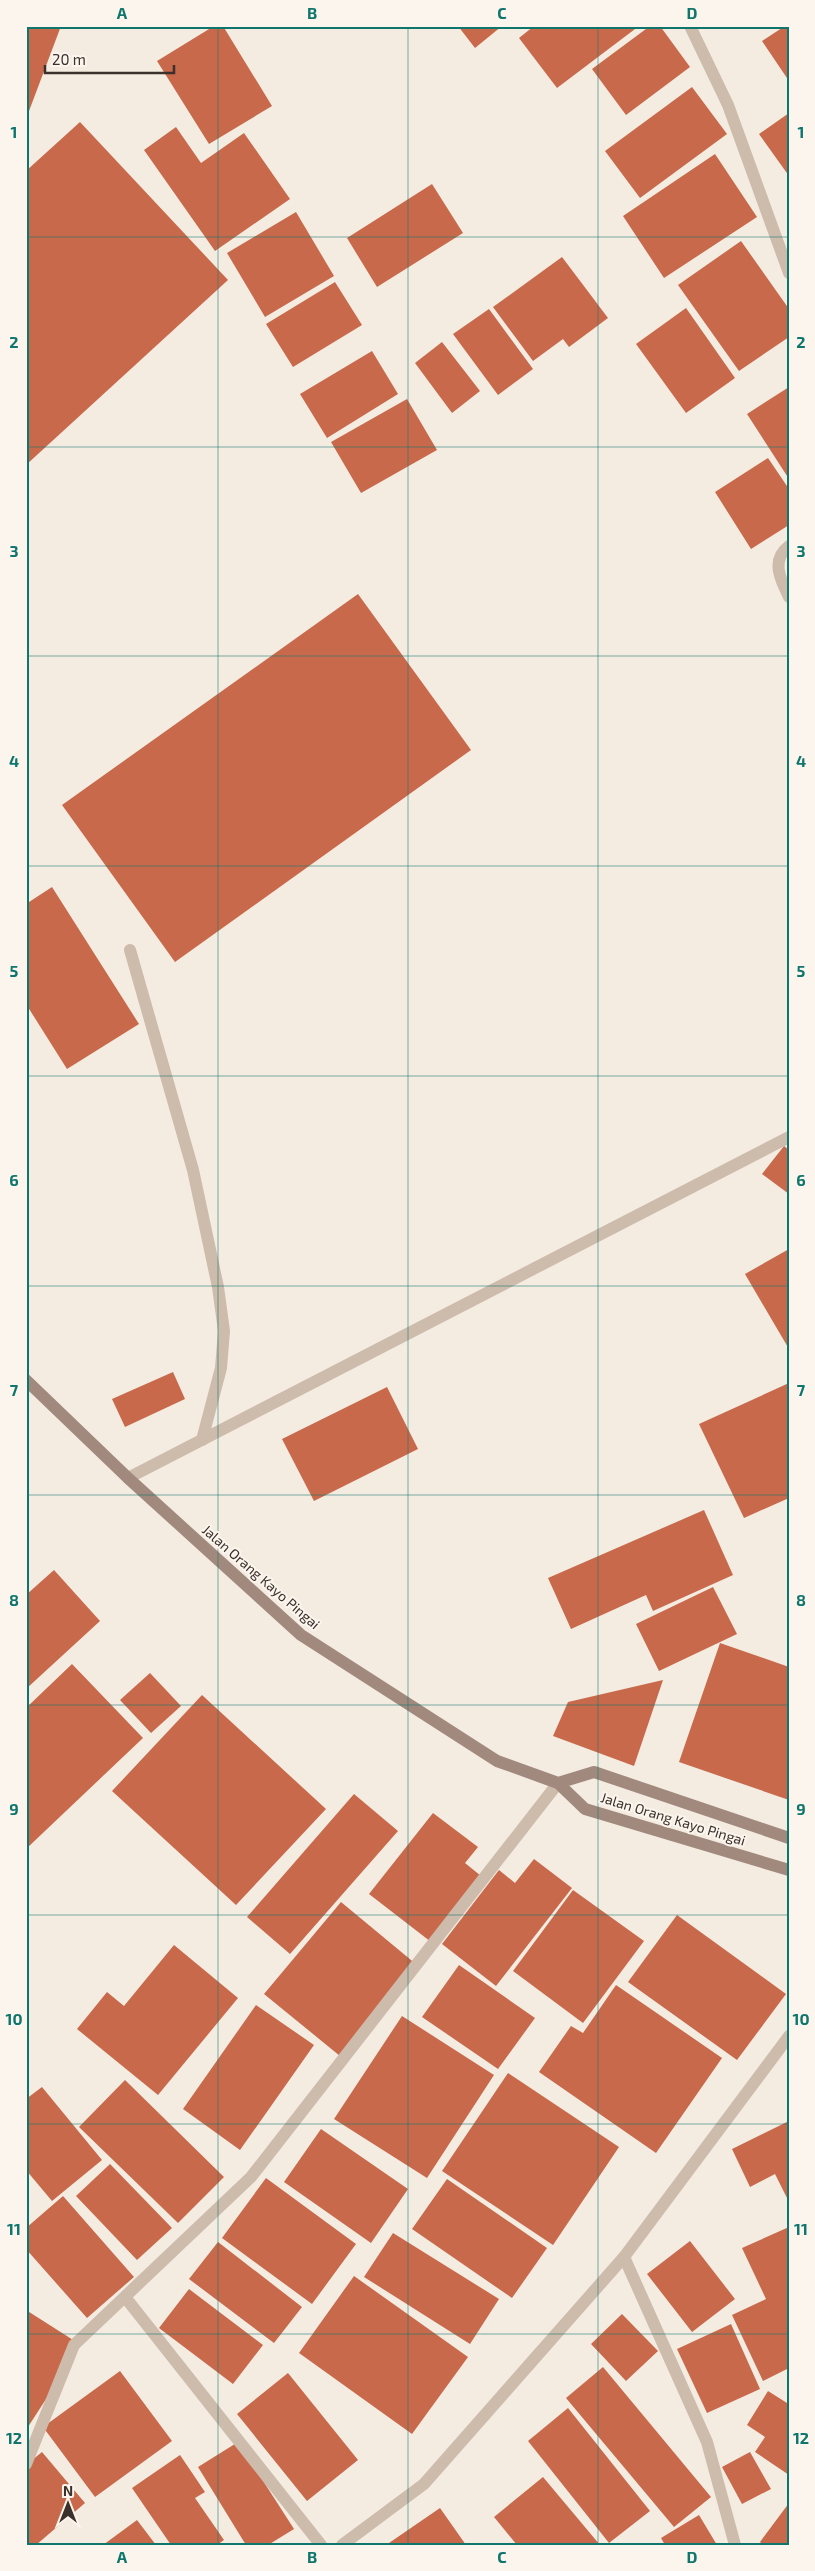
<svg xmlns="http://www.w3.org/2000/svg" width="815" height="2571" viewBox="0 0 815 2571" font-family="'Exo 2',sans-serif">
	<rect width="100%" height="100%" fill="#f4ebe1"/>
	<path fill="#c8694b" d="M26 26H61L26 119Z
		M214 26H223L272 106 209 144 157 61Z
		M458 26H502L475 48Z
		M534 26H639L557 88 519 38Z
		M650 26H660L690 67 626 115 592 69Z
		M785 26H789V81L762 41Z
		M692 87 727 134 640 198 605 151Z
		M789 113V176L759 134Z
		M80 122 228 280 26 465V171Z
		M176 127 201 163 244 133 290 199 215 251 144 150Z
		M715 154 757 217 664 278 623 216Z
		M432 184 463 233 377 287 347 238Z
		M296 212 334 276 265 317 227 253Z
		M741 241 789 309V337L739 371 678 285Z
		M562 257 608 318 569 347 563 339 533 361 493 307Z
		M335 282 362 325 293 367 266 324Z
		M686 308 735 378 686 413 636 344Z
		M489 309 533 369 498 395 453 334Z
		M442 342 480 391 452 413 415 363Z
		M372 351 398 394 327 438 300 394Z
		M789 387V479L747 414Z
		M407 399 437 450 361 493 331 442Z
		M768 458 789 489V525L751 549 715 492Z
		M358 594 471 750 175 962 62 805Z
		M52 887 139 1024 67 1069 26 1004V904Z
		M784 1146 789 1150V1194L762 1174Z
		M789 1249V1349L745 1274Z
		M173 1372 185 1399 125 1427 112 1399Z
		M789 1383V1498L744 1518 699 1424Z
		M387 1387 418 1449 314 1501 282 1439Z
		M704 1510 733 1575 653 1611 646 1595 571 1629 548 1578Z
		M54 1570 100 1621 26 1689V1595Z
		M713 1587 737 1634 659 1671 636 1624Z
		M720 1643 789 1667V1800L679 1762Z
		M72 1664 143 1738 26 1849V1708Z
		M150 1673 181 1706 151 1733 120 1700Z
		M663 1680 634 1766 553 1736 568 1702Z
		M202 1695 326 1809 236 1905 112 1791Z
		M354 1794 398 1831 290 1954 247 1917Z
		M433 1813 478 1847 465 1863 486 1880 435 1945 369 1894Z
		M534 1859 572 1888 496 1986 442 1944 499 1870 515 1883Z
		M573 1890 644 1941 583 2023 513 1971Z
		M341 1902 417 1965 340 2056 264 1994Z
		M677 1915 786 1994 737 2060 628 1982Z
		M174 1945 238 1998 158 2095 77 2029 107 1992 124 2006Z
		M459 1965 535 2018 498 2069 422 2017Z
		M616 1985 722 2058 656 2153 539 2072 571 2026 583 2033Z
		M256 2005 314 2045 240 2150 183 2109Z
		M402 2016 494 2075 427 2178 334 2119Z
		M508 2073 619 2147 553 2245 442 2171Z
		M125 2080 224 2177 178 2223 79 2127Z
		M42 2087 102 2160 52 2201 26 2170V2099Z
		M789 2121V2202L775 2174 750 2187 732 2149Z
		M321 2129 408 2189 371 2243 284 2182Z
		M110 2164 172 2228 137 2260 76 2196Z
		M266 2178 356 2244 312 2304 222 2238Z
		M447 2179 547 2248 512 2298 412 2229Z
		M63 2196 134 2277 87 2318 26 2249V2228Z
		M789 2227V2368L763 2381 732 2315 766 2299 742 2248Z
		M393 2233 499 2299 470 2344 364 2277Z
		M690 2241 735 2299 692 2332 647 2274Z
		M218 2242 302 2307 274 2343 189 2279Z
		M354 2276 468 2357 412 2434 299 2353Z
		M189 2289 263 2345 233 2384 159 2328Z
		M26 2310 81 2345 26 2430Z
		M622 2314 658 2351 626 2381 591 2344Z
		M731 2324 760 2389 707 2413 677 2349Z
		M603 2367 711 2497 674 2527 566 2398Z
		M120 2371 172 2441 95 2497 43 2427Z
		M288 2373 358 2460 307 2501 237 2414Z
		M768 2391 787 2403 789 2400V2475L755 2452 765 2437 747 2425Z
		M568 2408 650 2511 609 2543 528 2441Z
		M238 2442 294 2529 268 2545H246L198 2467Z
		M42 2452 85 2503 36 2545H26V2465Z
		M750 2452 771 2489 742 2504 722 2467Z
		M180 2455 205 2492 195 2498 224 2540 217 2545H171L132 2488Z
		M543 2477 600 2545H517L494 2517Z
		M789 2503V2545H763L760 2542Z
		M440 2508 466 2545H390L389 2543Z
		M699 2515 717 2545H665L661 2538Z
		M137 2520 156 2545H103Z"/>
	<g fill="none" stroke-linecap="round" stroke-linejoin="round">
		<path stroke="#cdbbac" stroke-width="12" d="M130 950 193 1170 218 1287 224 1331 221 1368 202 1440"/>
		<path stroke="#cdbbac" stroke-width="12" d="M690 26 728 105 789 273
			M789 546C770 560 781 581 789 597
			M128 1478 789 1137
			M624 2257 707 2442 735 2545
			M125 2297 321 2545
			M26 2464 74 2345 251 2177 558 1783"/>
		<path stroke="#cdbbac" stroke-width="12" d="M342 2545 424 2484 624 2257 789 2036"/>
		<path stroke="#a18a7d" stroke-width="12" d="M26 1380 128 1478 301 1635 497 1761 558 1783 585 1809 789 1870
			M558 1783 594 1772 789 1838"/>
	</g>
	<path fill="none" stroke="#0f766e" stroke-width="1" stroke-opacity="0.55" d="M218 26V2545M408 26V2545M598 26V2545M26 237H789M26 447H789M26 656H789M26 866H789M26 1076H789M26 1286H789M26 1495H789M26 1705H789M26 1915H789M26 2124H789M26 2334H789"/>
	<g text-anchor="middle" stroke-width="4" stroke-linejoin="round" paint-order="stroke">
		<g font-size="14" fill="#3b302b" stroke="#fbf5ee">
			<text transform="translate(261 1577) rotate(41)" y="5">Jalan Orang Kayo Pingai</text>
			<text transform="translate(673 1819) rotate(17)" y="5">Jalan Orang Kayo Pingai</text>
		</g>
	</g>
	<rect width="815" height="2571" fill="none" stroke="#fbf5ee" stroke-width="55"/>
	<g transform="translate(68 2504)" stroke="#fbf5ee" stroke-width="4" paint-order="stroke">
	<path d="M0-4L9 19L0 12L-9 19Z" fill="#3b302b"/>
	<text y="-8" font-size="14" font-weight="bold" text-anchor="middle" fill="#3b302b">N</text>
	</g>
	<path d="M45 65v8h129v-8" fill="none" stroke="#3b302b" stroke-width="2.5"/>
	<text x="52" y="65" font-size="15" fill="#3b302b" stroke="#fbf5ee" stroke-width="4" paint-order="stroke">20 m</text>
	<rect x="28" y="28" width="760" height="2516" fill="none" stroke="#0f766e" stroke-width="2"/>
	<g font-size="16" text-anchor="middle" font-weight="bold" fill="#0f766e">
		<text x="122" y="19">A</text>
		<text x="312" y="19">B</text>
		<text x="502" y="19">C</text>
		<text x="692" y="19">D</text>
		<text x="14" y="138">1</text>
		<text x="801" y="138">1</text>
		<text x="14" y="348">2</text>
		<text x="801" y="348">2</text>
		<text x="14" y="557">3</text>
		<text x="801" y="557">3</text>
		<text x="14" y="767">4</text>
		<text x="801" y="767">4</text>
		<text x="14" y="977">5</text>
		<text x="801" y="977">5</text>
		<text x="14" y="1186">6</text>
		<text x="801" y="1186">6</text>
		<text x="14" y="1396">7</text>
		<text x="801" y="1396">7</text>
		<text x="14" y="1606">8</text>
		<text x="801" y="1606">8</text>
		<text x="14" y="1815">9</text>
		<text x="801" y="1815">9</text>
		<text x="14" y="2025">10</text>
		<text x="801" y="2025">10</text>
		<text x="14" y="2235">11</text>
		<text x="801" y="2235">11</text>
		<text x="14" y="2444">12</text>
		<text x="801" y="2444">12</text>
		<text x="122" y="2563">A</text>
		<text x="312" y="2563">B</text>
		<text x="502" y="2563">C</text>
		<text x="692" y="2563">D</text>
	</g>
</svg>
